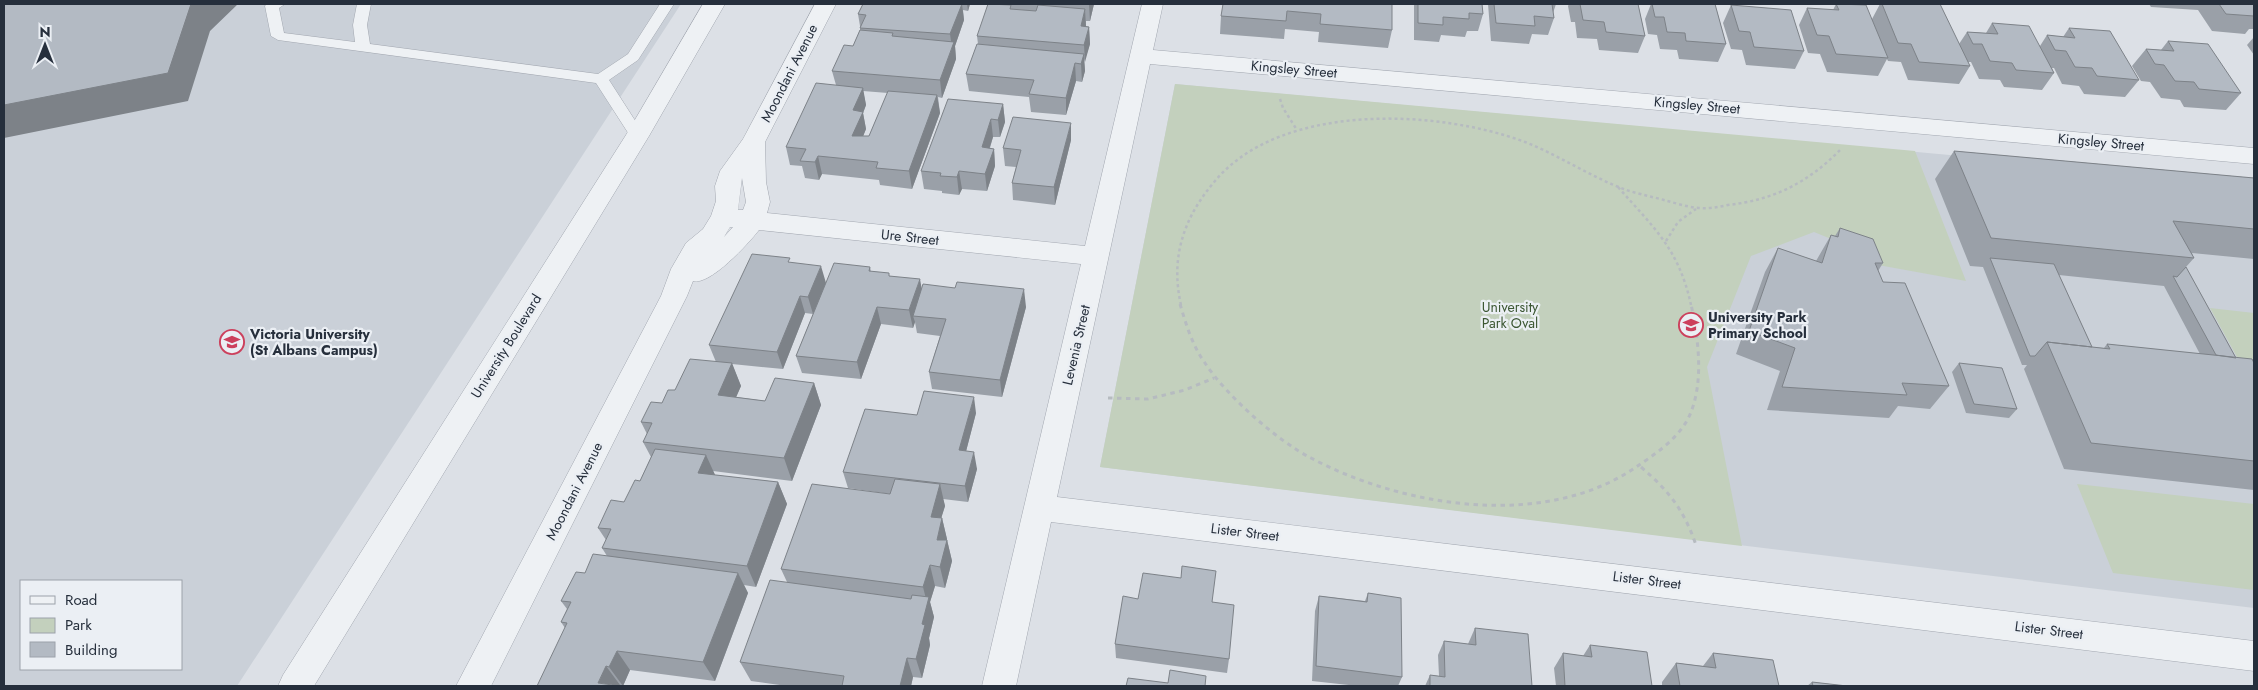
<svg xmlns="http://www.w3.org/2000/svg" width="2258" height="690" viewBox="0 0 2258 690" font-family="Jost,sans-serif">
	<rect width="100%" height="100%" fill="#dce0e6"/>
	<path fill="#cad0d8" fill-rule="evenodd" d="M4 4H681L237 686H4ZM21 581H181V669H21Z
		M1175 84 2254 183V608L1100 467Z"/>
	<path fill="#c3d0bd" d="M1175 84 1915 151 1966 281 1878 265 1868 254 1814 232 1751 256 1707 367 1742 546 1100 467Z
		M2210 308 2254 313V378L2248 377Z
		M2077 484 2254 504V590L2113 573Z"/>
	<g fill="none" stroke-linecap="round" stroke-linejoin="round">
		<defs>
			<path id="service" d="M267 4H285L279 8 284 33 355 42 353 25 357 4H371L367 25 370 44 598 74 628 54 660 4H674L638 60 609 80 645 136 642 139H632L596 83 278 40 271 36 265 6Z"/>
			<path id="minor" d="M703 4H725L649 136 314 686H278L283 675 626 135Z
				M815 4H836L765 142 766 182 770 202 767 213 1085 246 1142 4H1163L1153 50 2254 148V164L1150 64 1057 497 2254 641V671L1051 522 1016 686H982L1081 264 759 230C749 243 710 286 693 281L687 296 491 686H456L661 296 671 269 686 243 703 229 711 216 716 201 715 186 720 171 743 139ZM742 178 746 202 743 210H738ZM730 227H733L724 237Z"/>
		</defs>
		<use href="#service" stroke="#a2a7b0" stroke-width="1"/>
		<use href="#minor" stroke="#a2a7b0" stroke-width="1"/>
		<path stroke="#b6bbc0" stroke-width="2.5" stroke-dasharray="3 3" stroke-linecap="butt" d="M1280 99 1283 108 1297 130
			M1618 187C1654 228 1679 249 1691 305
			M1666 241 1678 222 1696 209
			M1181 305C1170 257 1184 217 1215 181 1281 102 1437 109 1525 142 1558 155 1588 175 1621 188 1634 193 1649 196 1664 200 1675 203 1687 207 1699 208 1709 209 1718 207 1728 205 1774 200 1809 182 1841 149"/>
		<path stroke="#b6bbc0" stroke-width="3" stroke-dasharray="4.5 4.5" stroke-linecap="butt" d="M1180 304C1186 324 1192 345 1205 363 1226 395 1276 440 1311 458 1403 507 1545 530 1636 467 1657 453 1682 436 1691 412 1704 379 1698 337 1691 304
			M1108 398 1148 399 1185 390 1214 378
			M1641 467C1669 491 1684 510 1696 545"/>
		<use href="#service" fill="#eef1f4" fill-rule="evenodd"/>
		<use href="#minor" fill="#eef1f4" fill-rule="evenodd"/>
	</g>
	<path fill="#9aa0a8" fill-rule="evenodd" d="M863 4H970L968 11 963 10 964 20 955 46 956 59 942 98 938 97 940 113 912 189 880 185 879 180 822 174 819 180 805 178 802 166 790 165 786 147 836 85 832 71 853 46 860 30V26L858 14ZM863 91 888 93 869 136H863L866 129 863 113 866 105Z
		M1004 4H1094L1090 21H1086V26L1089 27 1090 44 1084 62 1085 71 1082 82 1076 81 1066 115 1031 112 1029 97 969 91 966 74 978 44 977 36 1004 5Z
		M1392 4V30L1388 48 1318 42 1319 32 1285 29 1284 39 1220 34 1221 16Z
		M1414 4H1482L1483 14 1478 31H1467L1465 37 1441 35 1439 42 1414 40Z
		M1488 4H1556L1553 13 1554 18 1548 35 1532 34 1529 44 1491 41Z
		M1569 4H1638L1645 36 1638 53 1599 50 1597 39 1577 38 1575 22H1571L1568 6Z
		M1651 4H1715L1726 44 1718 62 1679 59 1677 50 1660 49 1657 35 1648 34 1645 19Z
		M1836 4H1843L1872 19 1880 4H1882L1959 44 1967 32 1986 33 1992 23 2040 46 2047 35 2063 37 2069 28 2139 80 2125 97 2084 94 2079 86 2062 84 2054 68H2052L2054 73 2042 90 2004 87 2000 80 1979 79 1971 62H1968L1970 66 1959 84 1908 80 1901 62 1888 61 1887 59 1878 76 1827 72 1820 54 1808 53 1799 25 1807 8 1833 10Z
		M2149 4H2254V29H2249L2245 34 2212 31 2198 10 2151 7Z
		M1731 5 1804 51 1795 69 1746 65 1742 50 1731 49 1723 23Z
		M2254 37V55L2247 45Z
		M2168 41 2241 93 2226 110 2184 107 2180 100 2161 98 2150 82 2141 81 2132 66 2146 49 2161 50Z
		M1003 104 1005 122 1000 137H993L990 148 994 149 995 166 987 191 962 189 959 195 942 193V191L924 189 921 171Z
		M1071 140 1055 205 1013 200 1012 183 1016 167 1005 166 1003 148Z
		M1954 151 2254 178V259L2192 253 2194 258 2186 267 2236 358 2254 363V490L2064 469 2024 369 2027 365H2022L1983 267 1970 266 1935 179ZM2059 275 2164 286 2200 354 2107 344 2104 348 2092 347Z
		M1840 228 1883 263 1878 271 1883 282 1949 386 1930 409 1898 406 1889 418 1767 410 1780 371 1736 354 1765 272 1778 248 1816 261 1831 235 1835 236Z
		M792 263 826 283 870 267 871 272 890 276 922 289 1026 307 1002 397 932 389 929 372 940 336 917 333 915 322 913 328 881 324 861 379 802 373 796 356 813 314 805 313 783 369 732 364 741 386 736 397 765 401 814 383 821 405 792 481 713 471 715 475 778 482 787 504 756 587 744 585 748 593 715 681 630 670 623 686 620 685V686L565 628 561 622 567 609 561 601 585 573 607 556 602 548 606 540 598 528 624 502 640 481 651 457 643 442 647 434 641 422 662 403 716 362 709 345Z
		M1959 363 2017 409 2009 418 1966 413 1952 372Z
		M976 413 966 451 977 469 968 502 943 499 945 506 941 518H942L952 561 945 588 935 586 930 602 934 617 929 638 930 645 922 678 913 677 911 686H787L751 681 740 662 787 582 781 569 890 494 848 488 843 472 917 415Z
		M1368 593 1402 677 1398 686H1358L1312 681 1315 611 1319 596 1365 601Z
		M1138 599 1213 602 1229 659 1227 673 1116 658 1115 644Z
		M1475 628 1532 686H1425L1430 675 1439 676 1438 655 1444 641 1468 644Z
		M1590 645 1652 686H1556L1554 668 1563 653 1583 656Z
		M1713 653 1779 686H1662V682L1676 663 1703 666Z
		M1812 682 1847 686H1807Z"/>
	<path fill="#7d8288" d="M191 4H238L210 31 188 101 4 138V105Z
		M962 4 964 20 955 46 956 59 942 98 940 80 952 48 950 34Z
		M967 4H970L968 11Z
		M1089 4H1094L1090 21Z
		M1085 9 1086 27 1081 26Z
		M1089 27 1090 44 1085 62 1084 45Z
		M1084 54 1085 71 1082 82 1081 64Z
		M1075 63 1076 81 1066 115V98Z
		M863 88 866 105 863 113 866 129 856 154 852 136 853 110Z
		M937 95 940 113 912 189 909 171Z
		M1003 104 1005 122 1000 137 998 120Z
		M991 119 993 137 984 165 982 147Z
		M1071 123V140L1055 205 1054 187Z
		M994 149 995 166 987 191 985 174Z
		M818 156 822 174 819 180 815 162Z
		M959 171 962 189 959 195 957 177Z
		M821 266 826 283 813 314 808 297Z
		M920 279 923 296 913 316 915 322 913 328 909 310Z
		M1024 289 1026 307 1002 397 1000 380Z
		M800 296 805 313 783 369 777 352Z
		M877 307 881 324 861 379 857 362Z
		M732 363 741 386 727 418 718 395Z
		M814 383 821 405 792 481 784 458Z
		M974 397 976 413 962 467 959 450Z
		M974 452 977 469 968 502 965 486Z
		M706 455 716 477 698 473Z
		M778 482 787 504 756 587 747 566Z
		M940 484 945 506 935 538 931 517Z
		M942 518 947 539 942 561 937 540Z
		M947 540 952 561 945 588 940 567Z
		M930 565 935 586 930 602 934 617 929 638 930 645 922 678 916 659 922 624 927 603 923 587Z
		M738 573 748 593 715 681 703 662Z
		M617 651 630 670 623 686 609 667Z
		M907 658 913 677 911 686H900Z
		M606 666 620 685V686L598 683Z"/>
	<path fill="#b3bac3" stroke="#7d8288" d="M4 4H191L168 73 4 105Z
		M863 4H962L950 34 860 28 866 15 858 14Z
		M988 4 1011 5 1010 9 1036 11 1038 5 1085 9 1081 26 1089 27 1084 45 977 36Z
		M1223 4H1392V30L1320 24 1321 14 1287 11 1286 21 1221 16Z
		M1418 4H1482L1483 14 1469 13V19L1443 17V25L1418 23Z
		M1494 4H1552L1554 18 1534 16 1535 26 1496 23Z
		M1576 4H1638L1645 36 1606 32 1604 22 1583 20 1580 4Z
		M1652 4H1715L1726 44 1686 41 1685 33 1667 32 1664 17H1655Z
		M1836 4 1866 5 1888 58 1836 54 1829 36 1817 35 1807 8 1839 10Z
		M1882 4H1940L1970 66 1919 62 1911 44 1898 43Z
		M2219 4H2254V16L2226 14Z
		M1731 5 1791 10 1804 51 1754 47 1750 32 1739 31Z
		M1992 23 2029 26 2054 73 2016 70 2012 63 1990 61 1982 44H1973L1967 32 1998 34Z
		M2069 28 2110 31 2139 80 2097 76 2092 68 2075 67 2066 51 2055 50 2047 35 2075 38Z
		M860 30 893 33 892 36 954 42 940 80 832 71 844 45 853 46Z
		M2168 41 2208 44 2241 93 2199 89 2194 82 2175 81 2164 65 2155 64 2146 49 2174 51Z
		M977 44 1084 54 1081 64 1075 63 1066 98 1029 94 1034 80 966 74Z
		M816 83 863 88 853 110 863 112 852 136H869L888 91 937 95 909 171 876 168 878 162 818 156 815 162 800 161 806 149 786 147Z
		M948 99 1003 104 998 120 991 119 982 147 994 149 985 174 959 171 957 177 940 176 941 173 921 171Z
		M1013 117 1071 123 1054 187 1012 183 1021 150 1003 148Z
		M1954 151 2254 178V229L2173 221 2194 258 1991 238Z
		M1840 228 1873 239 1883 263H1875L1883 282 1905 283 1949 386 1902 383 1907 395 1782 387 1795 348 1749 331 1778 248 1822 263 1831 235 1838 237Z
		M752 254 790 258 788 262 821 266 808 297 800 296 777 352 709 345Z
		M1990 258 2054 264 2092 347 2047 342 2035 356H2030Z
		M834 263 870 267 869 271 889 273V276L920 279 909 310 877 307 857 362 796 356Z
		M2186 267 2236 358 2216 355 2173 276 2177 277Z
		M957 282 1024 289 1000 380 929 372 946 319 913 316 923 284 955 288Z
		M2047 342 2110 349 2107 344 2252 359 2254 363V461L2091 443Z
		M690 359 732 363 718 395 765 401 775 378 814 383 784 458 643 442 652 423 641 422 651 402 662 403 668 390H675Z
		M1959 363 2002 368 2017 409 1974 404Z
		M924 391 974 397 959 450 974 452 965 486 843 472 865 409 917 415Z
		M655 449 706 455 698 473 778 482 747 566 602 548 611 529 598 528 611 500 624 502 635 480 640 481Z
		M895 479 940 484 931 517 942 518 937 540H947L940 567 930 565 923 587 781 569 812 484 890 494Z
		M593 554 738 573 703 662 617 651 609 667 606 666 598 683 620 686H537L567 623 561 622 571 602 561 601 576 572 585 573Z
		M1182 566 1216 571 1212 602 1234 605 1229 659 1115 644 1123 596 1138 599 1143 573 1181 578Z
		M770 580 911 599 912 595 929 597 922 624 925 625 916 659 907 658 900 686H842L844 676 740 662Z
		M1368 593 1401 598 1402 677 1316 666 1319 596 1367 602Z
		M1475 628 1528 634 1532 686H1430V675L1445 677 1444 641 1476 645Z
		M1590 645 1647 652 1652 686H1565L1563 653 1592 657Z
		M1713 653 1773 660 1779 686H1680L1676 663 1716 668Z
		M1170 670 1206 676 1205 686H1126L1128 678 1168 683Z
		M1812 682 1847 686H1813Z"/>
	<defs>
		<symbol id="school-ring" viewBox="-11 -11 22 22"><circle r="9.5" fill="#ebeff4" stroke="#cc405c" stroke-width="1.5"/><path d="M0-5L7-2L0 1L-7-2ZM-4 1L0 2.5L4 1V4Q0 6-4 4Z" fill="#cc405c"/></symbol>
		<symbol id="university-ring" viewBox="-11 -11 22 22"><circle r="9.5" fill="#ebeff4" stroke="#cc405c" stroke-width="1.5"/><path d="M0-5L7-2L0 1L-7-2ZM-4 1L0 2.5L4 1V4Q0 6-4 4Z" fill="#cc405c"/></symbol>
	</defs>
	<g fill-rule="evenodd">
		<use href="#school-ring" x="1677" y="311" width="28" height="28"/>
		<use href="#university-ring" x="218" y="328" width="28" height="28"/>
	</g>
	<g text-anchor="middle" stroke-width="4.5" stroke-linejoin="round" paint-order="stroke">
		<g font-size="14" fill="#262f3c" stroke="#ebeff4">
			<text transform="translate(1294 69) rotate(5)" y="5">Kingsley Street</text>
			<text transform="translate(789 73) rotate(-63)" y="5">Moondani Avenue</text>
			<text transform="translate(1697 105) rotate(5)" y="5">Kingsley Street</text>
			<text transform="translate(2101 142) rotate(5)" y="5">Kingsley Street</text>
			<text transform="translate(910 237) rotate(6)" y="5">Ure Street</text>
			<text transform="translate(1076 345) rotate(-77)" y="5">Levenia Street</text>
			<text transform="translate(506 346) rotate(-58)" y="5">University Boulevard</text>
			<text transform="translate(574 491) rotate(-63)" y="5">Moondani Avenue</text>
			<text transform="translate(1245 532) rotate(7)" y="5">Lister Street</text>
			<text transform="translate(1647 580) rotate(7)" y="5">Lister Street</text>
			<text transform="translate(2049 630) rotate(7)" y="5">Lister Street</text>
		</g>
		<g font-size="14" fill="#3c5733" stroke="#ebeff4">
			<text x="1510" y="312">University<tspan x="1510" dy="16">Park Oval</tspan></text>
		</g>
		<g font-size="14" font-weight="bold" fill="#262f3c" stroke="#ebeff4" text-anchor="start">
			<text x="1708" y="322">University Park<tspan x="1708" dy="16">Primary School</tspan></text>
			<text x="250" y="339">Victoria University<tspan x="250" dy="16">(St Albans Campus)</tspan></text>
		</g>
	</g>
	<rect width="2258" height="690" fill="none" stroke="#262f3c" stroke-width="10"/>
	<rect x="20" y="580" width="162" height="90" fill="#ebeff4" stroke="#9ca2aa"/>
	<rect x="30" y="596" width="25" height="8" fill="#eef1f4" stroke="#9ca2aa"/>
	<text x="65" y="605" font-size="15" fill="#262f3c">Road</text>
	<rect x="30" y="618" width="25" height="15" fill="#c3d0bd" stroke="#9ca2aa"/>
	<text x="65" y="630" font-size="15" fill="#262f3c">Park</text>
	<rect x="30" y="642" width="25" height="15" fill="#b3bac3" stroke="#9ca2aa"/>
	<text x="65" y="655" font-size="15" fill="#262f3c">Building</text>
	<g transform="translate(45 45)" stroke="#ebeff4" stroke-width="4" paint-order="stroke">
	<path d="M0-4L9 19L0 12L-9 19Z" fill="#262f3c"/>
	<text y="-8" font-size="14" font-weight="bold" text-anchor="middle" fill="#262f3c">N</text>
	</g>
</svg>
